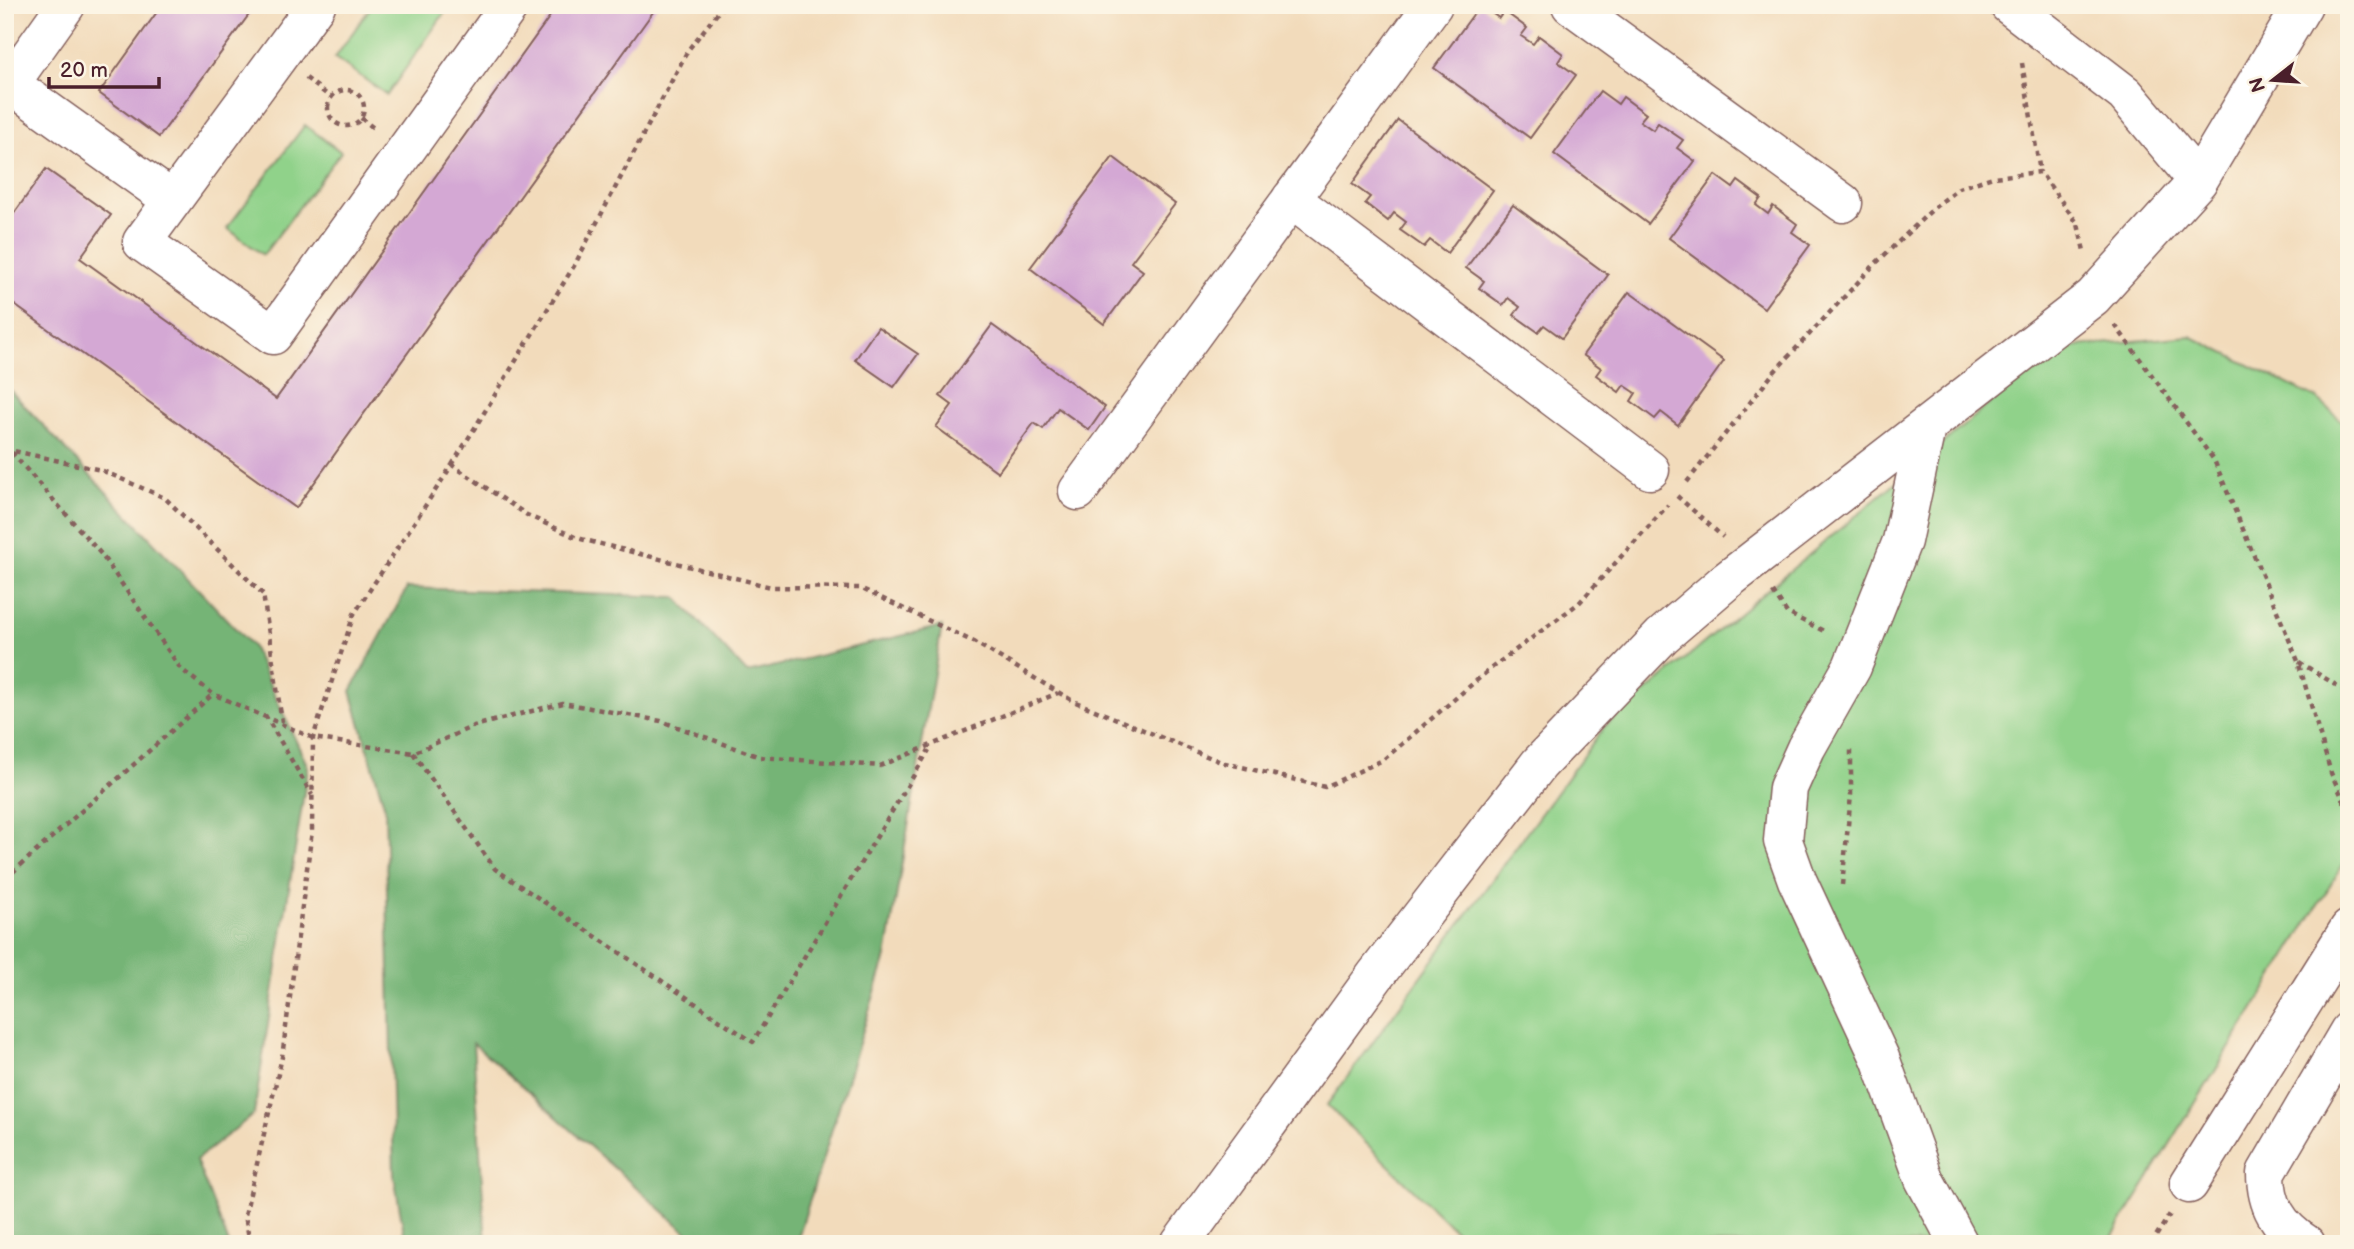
<svg xmlns="http://www.w3.org/2000/svg" width="2354" height="1249" viewBox="0 0 2354 1249" font-family="'Balsamiq Sans',sans-serif">
	<rect width="100%" height="100%" fill="#fcf5e5"/>
	<filter id="ink" filterUnits="userSpaceOnUse"><feTurbulence type="fractalNoise" baseFrequency=".0143" numOctaves="2"/><feDisplacementMap in="SourceGraphic" scale="14" xChannelSelector="R" yChannelSelector="G"/><feConvolveMatrix kernelMatrix="1 2 1 2 8 2 1 2 1" color-interpolation-filters="sRGB"/></filter>
	<filter id="wash" filterUnits="userSpaceOnUse"><feTurbulence type="fractalNoise" baseFrequency=".00686" numOctaves="4" result="noise"/><feDisplacementMap in="SourceGraphic" scale="28" xChannelSelector="R" yChannelSelector="G"/><feGaussianBlur stdDeviation="1.57" result="paint"/><feColorMatrix in="noise" values="0 0 0 0 0 0 0 0 0 0 0 0 0 0 0 0 0 1.4 0 .05"/><feComposite in="paint" operator="in"/></filter>
	<g filter="url(#wash)">
		<rect width="100%" height="100%" fill="#f2dbbb"/>
		<path fill="#90d28a" stroke="#6d785a" stroke-width="2" d="M372 5H450L387 95 335 58Z
			M305 125 341 152 263 255 227 228Z
			M2190 336 2316 398 2349 427V855L2108 1244H1469L1327 1105 1605 726 2056 348Z"/>
		<path fill="#74b476" stroke="#5f6a50" stroke-width="2" d="M5 385 252 646 308 767 254 1114 196 1160 229 1244H5Z
			M407 588 676 597 747 673 942 626 886 957 796 1244H700L473 1043 486 1244H406L394 1176 385 808 351 691Z"/>
		<g id="blocks">
			<path fill="#d4a8d4" d="M162 5H256L159 137 99 93Z
				M558 5H658L296 508 5 298V226L46 169 111 215 80 258 276 399Z
				M1480 5 1499 18 1504 11 1527 28 1521 36 1533 44 1539 36 1563 54 1558 62 1576 75 1530 138 1434 68Z
				M1600 91 1618 104 1623 97 1646 114 1640 121 1653 130 1658 123 1683 140 1677 148 1695 161 1648 224 1554 154Z
				M1398 120 1493 190 1447 253 1430 240 1424 247 1400 230 1406 222 1394 213 1388 221 1365 203 1370 197 1352 184Z
				M1113 157 1175 204 1131 262 1143 271 1104 324 1030 268Z
				M1715 175 1733 188 1738 181 1761 198 1756 205 1768 214 1773 206 1797 224 1792 232 1810 245 1764 308 1669 238Z
				M1513 205 1608 275 1562 338 1544 325 1538 332 1514 315 1520 307 1508 298 1503 305 1479 288 1484 281 1466 268Z
				M1629 292 1724 361 1678 425 1661 412 1655 419 1631 401 1636 393 1624 385 1619 392 1596 375 1601 368 1583 355Z
				M992 325 1105 407 1089 430 1058 408 1043 429 1034 423 998 472 936 427 952 405 940 396Z
				M878 327 918 354 894 387 855 360Z"/>
		</g>
	</g>
	<g filter="url(#ink)">
		<use href="#blocks" fill-opacity="0" stroke="#85615d" stroke-width="2"/>
		<g fill="none" stroke-linecap="round" stroke-linejoin="round">
			<defs>
				<path id="minor" d="M66 5 10 84 172 200
					M316 5 142 242 273 335 510 5
					M1571 5 1843 203
					M2009 5 2125 94 2198 181
					M1291 199 1650 470
					M1926 428 1902 541 1852 667 1806 748 1788 788 1783 841 1797 880 1880 1058 1924 1179 1959 1244
					M1078 491 1433 5
					M2189 1184 2349 929
					M1180 1244 1375 976 1539 764 1662 636 1725 582 2093 297 2198 181 2303 5
					M2306 1244C2278 1226 2266 1205 2266 1173L2349 1031"/>
			</defs>
			<use href="#minor" stroke="#85615d" stroke-width="41"/>
			<path stroke="#85615d" stroke-width="4.5" stroke-dasharray="5 5" stroke-linecap="butt" d="M2022 63 2040 172
				M306 78 330 97
				M328 108a18 18 0 1 1 36 0a18 18 0 1 1-36 0Z
				M361 118 376 130
				M2115 325 2214 460 2298 661 2331 773 2349 812
				M5 445 101 554 181 669 213 694 313 738 413 753 474 726 563 703 661 721 760 757 880 766 1058 693
				M5 449 101 470 165 498 263 594 282 722
				M452 465 574 266 688 50 724 5
				M1687 482 1775 371 1875 264 1935 207 1959 188 1993 177 2040 172 2078 224 2084 251
				M1677 496 1723 537
				M1773 592 1787 613 1826 632
				M2299 662 2349 693
				M265 715 312 795
				M413 753 495 869 753 1042 929 750
				M5 879 213 694
				M1842 885 1851 795V747
				M250 1244 245 1215 282 1057 312 831 313 738 354 614 452 465 527 515 577 538 771 587 860 588 974 642 1073 701 1221 762 1325 787 1383 760 1490 669 1579 603 1668 505
				M2151 1244 2170 1214"/>
			<use href="#minor" stroke="#fff" stroke-width="38"/>
		</g>
	</g>
	<rect width="2354" height="1249" fill="none" stroke="#fcf5e5" stroke-width="28"/>
	<g transform="translate(2273 80) rotate(253)" stroke="#fcf5e5" stroke-width="5" paint-order="stroke">
	<path d="M0-5L12 26L0 18L-12 26Z" fill="#4a1f2b"/>
	<text y="-10" font-size="19" font-weight="bold" text-anchor="middle" fill="#4a1f2b">N</text>
	</g>
	<path d="M49 77v10h110v-10" fill="none" stroke="#4a1f2b" stroke-width="3.5"/>
	<text x="60" y="77" font-size="21" fill="#4a1f2b" stroke="#fcf5e5" stroke-width="5" paint-order="stroke">20 m</text>
</svg>
